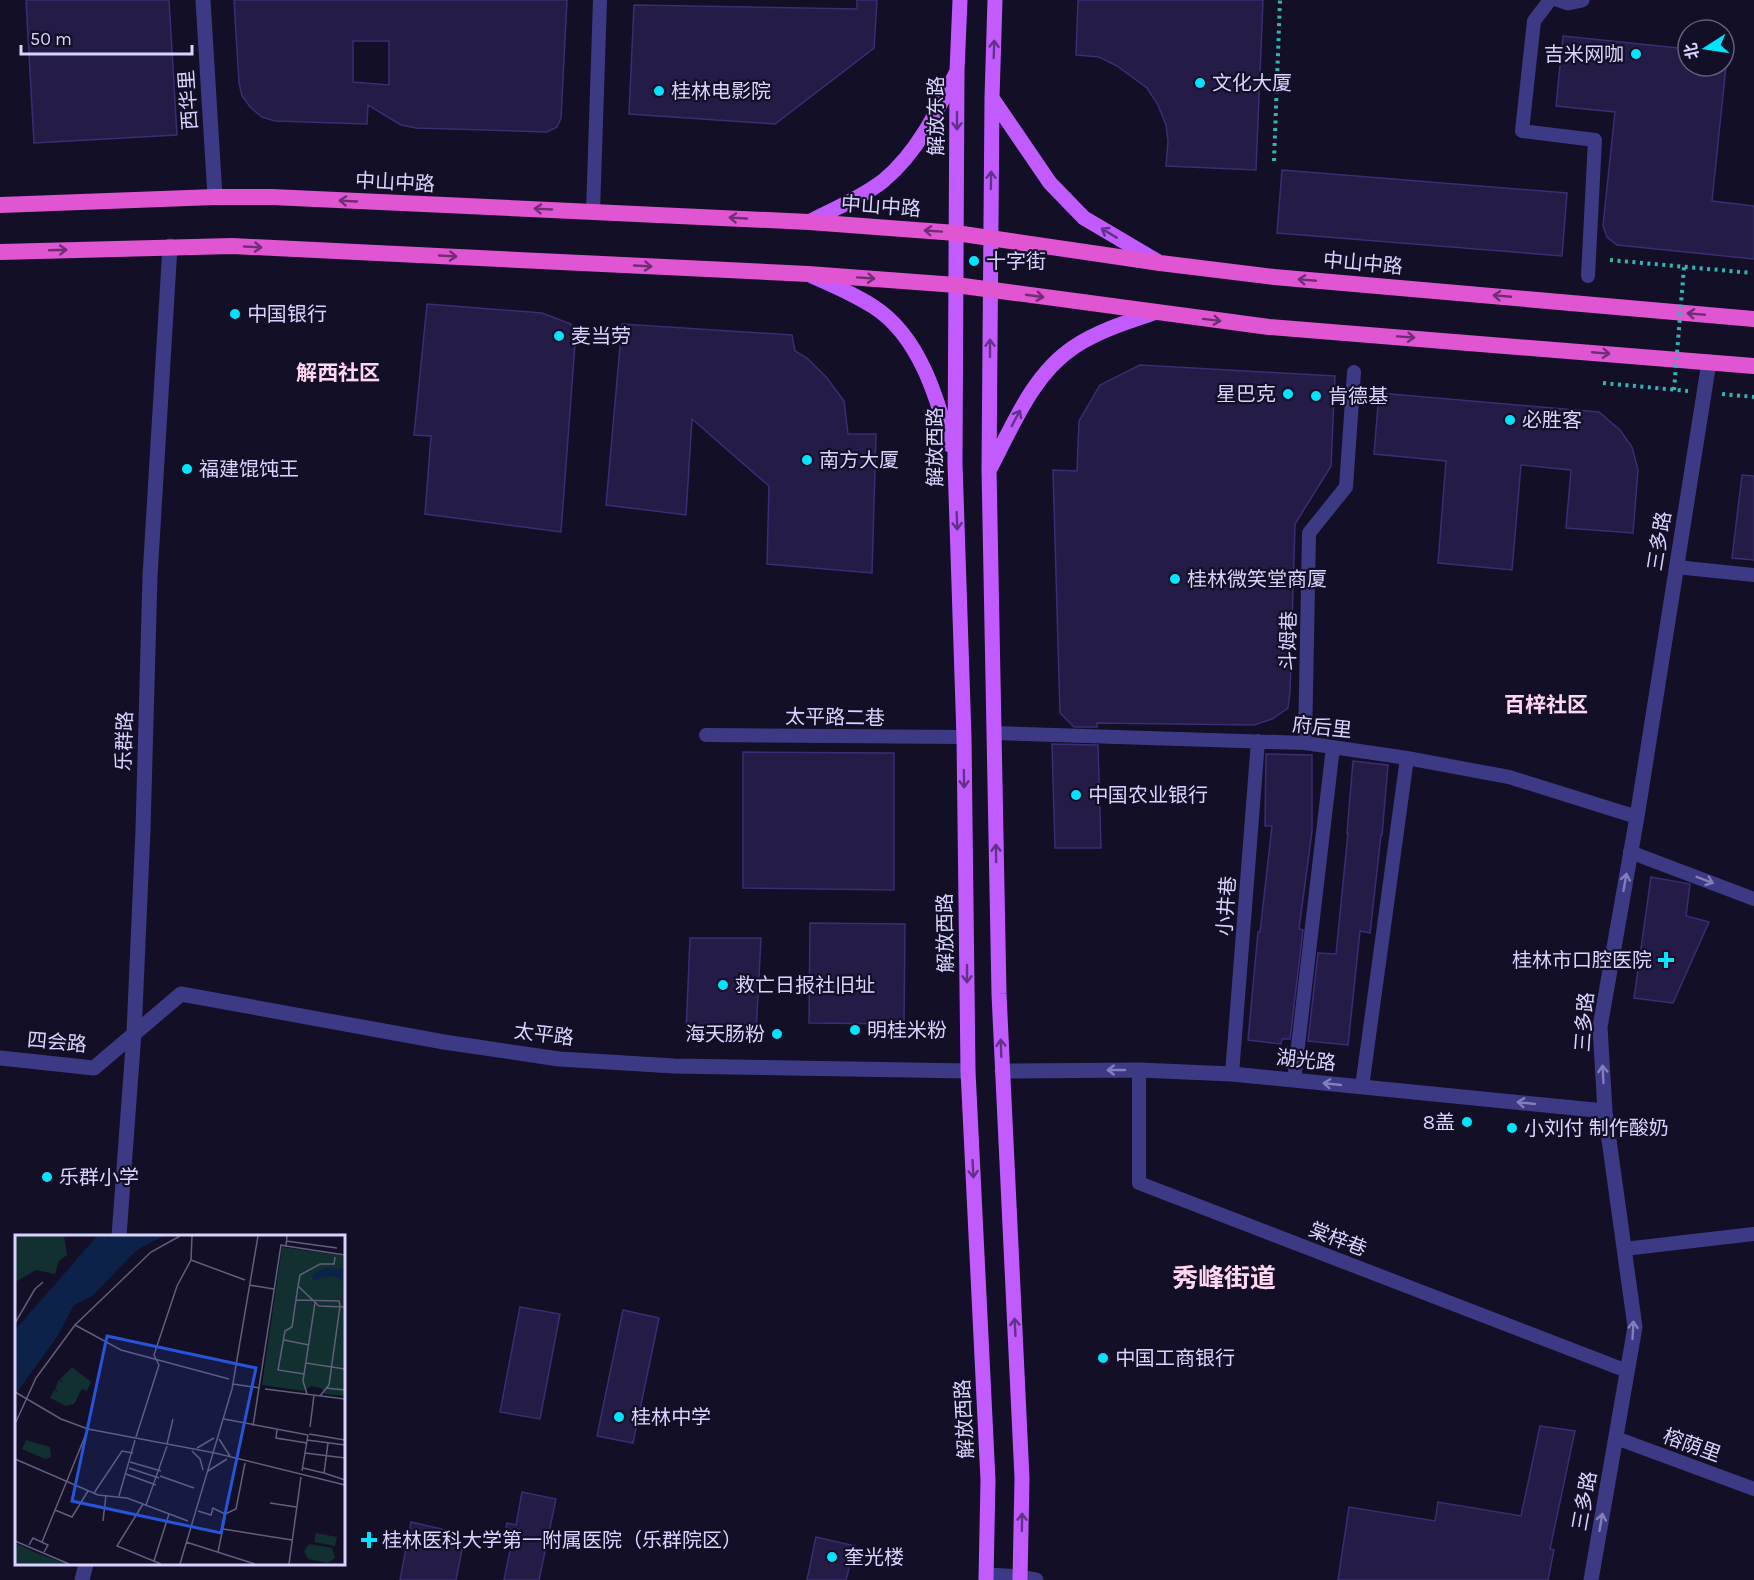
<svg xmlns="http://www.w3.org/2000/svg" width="1754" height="1580" viewBox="0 0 1754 1580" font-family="Karla,'Noto Sans SC',sans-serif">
	<rect width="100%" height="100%" fill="#130f26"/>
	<path fill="#241b47" stroke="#3b2d73" stroke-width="1.5" fill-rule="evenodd" d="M26 0H169L177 135 34 143Z
		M234 0H567L561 118 557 127 547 132 416 128 401 125 368 105 367 124 275 121 262 117 251 108 242 96 239 83ZM353 41H389V85L353 82Z
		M857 0H877L874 48 775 124 629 114 634 5 857 9Z
		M1078 0H1263L1256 170 1166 166 1168 141 1166 125 1158 105 1147 88 1117 66 1099 57 1076 55Z
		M1563 36 1688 49V66H1726L1712 201 1754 206V259L1617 245 1607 237 1603 226 1615 112 1556 106Z
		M1282 170 1567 193 1562 256 1277 233Z
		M427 304 542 313 571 324 575 344 561 532 425 514 431 436 414 435Z
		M622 324 792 335 795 351 807 358 827 378 844 401 848 434H876L872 573 767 564 769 486 692 419 686 515 606 505Z
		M1140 365 1335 376 1331 466 1295 524 1290 692 1288 708 1272 719 1254 725 1097 723V727H1074L1060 713 1053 470 1077 471 1079 421 1100 385Z
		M1379 393 1599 412 1620 430 1632 447 1638 470 1633 533 1566 528 1571 470 1521 465 1512 570 1438 563 1446 461 1374 454Z
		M1742 475 1754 476V560L1732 558Z
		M1052 744 1098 745 1101 848H1055Z
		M743 752 894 753V890L743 888Z
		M1266 754 1312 755V831L1299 929 1303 930 1290 1039H1282L1281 1044 1248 1040 1258 932H1260L1272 826H1265Z
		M1353 761 1388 765 1382 835H1381L1370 933 1360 931 1348 1045 1308 1041 1318 953 1336 954 1348 833H1347Z
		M1651 877 1690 884 1686 916 1709 922 1673 1003 1634 998Z
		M810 923 905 924 904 1024 809 1023Z
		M690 938H761L756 1033 686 1032Z
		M520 1307 560 1314 540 1419 500 1412Z
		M623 1310 659 1318 633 1443 597 1436Z
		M1540 1426 1575 1431 1550 1549 1554 1550 1548 1580H1338L1349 1507 1435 1521 1438 1502 1521 1516Z
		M522 1492 556 1499 539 1580H504L511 1546 503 1544 507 1523 516 1525Z
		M411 1522 442 1529 440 1539 463 1544 456 1580H400Z
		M816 1537 855 1546 846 1580H807Z"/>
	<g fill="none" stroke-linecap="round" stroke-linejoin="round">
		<path stroke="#2fb8b0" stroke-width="4" stroke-dasharray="3 4.5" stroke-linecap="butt" d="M1274 161 1280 0
			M1610 260 1752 273
			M1603 383 1688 391
			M1722 394 1754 397"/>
		<path stroke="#3d3a85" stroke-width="14" d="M1550 0 1534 21 1522 131 1595 140 1588 276
			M593 212 600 0
			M1676 567 1754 575
			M994 733 1305 743 1407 758 1509 777 1637 817
			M706 735 964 737
			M1305 743 1309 533 1346 487 1354 372
			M1630 852 1754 899
			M1139 1070V1183L1627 1371
			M1232 1074 1258 741
			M1294 1080 1333 747
			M1362 1087 1407 758
			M1624 1249 1754 1234
			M1616 1438 1754 1489"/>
		<path stroke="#3d3a85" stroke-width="15" d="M1559 0 1568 3 1582 0"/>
		<path stroke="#3d3a85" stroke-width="15" d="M203 0 215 197
			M0 1058 94 1068 181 994 444 1042 559 1059 674 1066 968 1071
			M1002 1071 1139 1070 1232 1074 1605 1111
			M119 1236 134 1033 143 830 150 576 170 246
			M987 1575 1021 1577 1036 1580
			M82 1580 86 1564
			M1591 1580 1635 1327 1605 1111 1600 1027 1637 817 1709 362"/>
		<path stroke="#c25bff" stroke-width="15" d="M960 0 957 71 955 463 964 737 968 1071 988 1480 986 1580
			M995 0 992 98 989 469 999 994 1022 1478 1020 1580
			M992 98 1050 183 1084 218 1157 261
			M809 222C834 209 861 198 883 181 917 153 937 112 956 73
			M812 276C833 285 854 294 874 307 919 336 937 397 950 445
			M991 467C1013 425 1033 374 1074 347 1098 331 1127 322 1154 313"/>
		<path stroke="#e055d1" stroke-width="16" d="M0 205 215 197H272L809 222 956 233 1160 263 1274 277 1754 319
			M0 252 232 246 808 274 956 285 1269 327 1754 366"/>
		<path stroke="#2fb8b0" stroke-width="4" stroke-dasharray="3 4.5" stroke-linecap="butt" d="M1674 390 1684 267"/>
	</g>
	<defs><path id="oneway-shaft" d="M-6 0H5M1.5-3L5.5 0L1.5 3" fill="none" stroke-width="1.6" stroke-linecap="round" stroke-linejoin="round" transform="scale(1.5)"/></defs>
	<g stroke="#623188">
		<use href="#oneway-shaft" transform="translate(994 49) rotate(-88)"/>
		<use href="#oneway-shaft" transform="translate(957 121) rotate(90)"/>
		<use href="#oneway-shaft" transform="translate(991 180) rotate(-89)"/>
		<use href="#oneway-shaft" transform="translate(1109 233) rotate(-149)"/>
		<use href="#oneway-shaft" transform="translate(990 348) rotate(-90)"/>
		<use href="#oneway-shaft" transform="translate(1016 418) rotate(-62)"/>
		<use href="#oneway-shaft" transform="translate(957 521) rotate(88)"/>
		<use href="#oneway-shaft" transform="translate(964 779) rotate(89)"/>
		<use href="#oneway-shaft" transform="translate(996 853) rotate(-91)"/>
		<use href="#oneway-shaft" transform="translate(967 974) rotate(90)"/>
		<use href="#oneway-shaft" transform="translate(1001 1048) rotate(-92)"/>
		<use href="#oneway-shaft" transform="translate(973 1169) rotate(87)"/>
		<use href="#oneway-shaft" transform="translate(1015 1327) rotate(-93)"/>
		<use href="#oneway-shaft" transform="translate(1022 1522) rotate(-89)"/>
	</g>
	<g stroke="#6f2e73">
		<use href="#oneway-shaft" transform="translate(348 201) rotate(-177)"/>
		<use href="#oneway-shaft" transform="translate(543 209) rotate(-177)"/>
		<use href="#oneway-shaft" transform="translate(738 218) rotate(-177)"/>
		<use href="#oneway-shaft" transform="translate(933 231) rotate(-176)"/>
		<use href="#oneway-shaft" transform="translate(253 247) rotate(3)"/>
		<use href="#oneway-shaft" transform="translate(58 250) rotate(-2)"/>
		<use href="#oneway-shaft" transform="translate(448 256) rotate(3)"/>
		<use href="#oneway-shaft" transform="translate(643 266) rotate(3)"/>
		<use href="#oneway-shaft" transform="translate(866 278) rotate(4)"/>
		<use href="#oneway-shaft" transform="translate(1307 280) rotate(-175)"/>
		<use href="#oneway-shaft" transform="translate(1035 296) rotate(8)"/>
		<use href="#oneway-shaft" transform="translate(1502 296) rotate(-175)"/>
		<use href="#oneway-shaft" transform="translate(1696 314) rotate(-175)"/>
		<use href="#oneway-shaft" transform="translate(1212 320) rotate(7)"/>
		<use href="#oneway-shaft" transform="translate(1406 337) rotate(4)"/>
		<use href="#oneway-shaft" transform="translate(1601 353) rotate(5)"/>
	</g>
	<g stroke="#837fbc">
		<use href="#oneway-shaft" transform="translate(1705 880) rotate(21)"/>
		<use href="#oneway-shaft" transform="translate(1625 882) rotate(-80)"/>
		<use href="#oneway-shaft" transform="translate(1116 1070) rotate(180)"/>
		<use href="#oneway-shaft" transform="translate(1603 1074) rotate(-93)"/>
		<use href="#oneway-shaft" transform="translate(1332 1084) rotate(-174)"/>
		<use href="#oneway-shaft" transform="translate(1526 1103) rotate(-174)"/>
		<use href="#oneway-shaft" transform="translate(1633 1330) rotate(-87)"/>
		<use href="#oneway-shaft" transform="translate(1601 1522) rotate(-80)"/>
	</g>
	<g fill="#00e5ff" stroke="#130f26" stroke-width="2">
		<circle cx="1636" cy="54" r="6"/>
		<circle cx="1200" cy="83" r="6"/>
		<circle cx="659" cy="91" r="6"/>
		<circle cx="974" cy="261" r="6"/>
		<circle cx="235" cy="314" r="6"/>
		<circle cx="559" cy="336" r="6"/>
		<circle cx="1288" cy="394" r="6"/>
		<circle cx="1316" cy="396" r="6"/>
		<circle cx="1510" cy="420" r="6"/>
		<circle cx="807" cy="460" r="6"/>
		<circle cx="187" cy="469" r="6"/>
		<circle cx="1175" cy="579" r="6"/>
		<circle cx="1076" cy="795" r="6"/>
		<path d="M1663 951h6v6h6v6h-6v6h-6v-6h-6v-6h6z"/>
		<circle cx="723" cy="985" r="6"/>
		<circle cx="855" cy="1030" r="6"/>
		<circle cx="777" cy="1034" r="6"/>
		<circle cx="1467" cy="1122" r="6"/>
		<circle cx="1512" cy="1128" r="6"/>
		<circle cx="47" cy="1177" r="6"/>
		<circle cx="1103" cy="1358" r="6"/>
		<circle cx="619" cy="1417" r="6"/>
		<path d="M366 1531h6v6h6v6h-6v6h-6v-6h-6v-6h6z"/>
		<circle cx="832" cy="1557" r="6"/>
	</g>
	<g text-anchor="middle" stroke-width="4.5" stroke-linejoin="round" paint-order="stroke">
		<g font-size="20" fill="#d9d4ff" stroke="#130f26" text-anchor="start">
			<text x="1624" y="61" text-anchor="end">吉米网咖</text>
			<text x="1212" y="90">文化大厦</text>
			<text x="671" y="98">桂林电影院</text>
			<text x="986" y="268">十字街</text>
			<text x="247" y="321">中国银行</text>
			<text x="571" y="343">麦当劳</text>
			<text x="1276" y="401" text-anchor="end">星巴克</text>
			<text x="1328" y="403">肯德基</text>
			<text x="1522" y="427">必胜客</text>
			<text x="819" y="467">南方大厦</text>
			<text x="199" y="476">福建馄饨王</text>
			<text x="1187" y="586">桂林微笑堂商厦</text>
			<text x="1088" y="802">中国农业银行</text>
			<text x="1652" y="967" text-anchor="end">桂林市口腔医院</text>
			<text x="735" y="992">救亡日报社旧址</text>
			<text x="867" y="1037">明桂米粉</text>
			<text x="765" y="1041" text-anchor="end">海天肠粉</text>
			<text x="1455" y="1129" text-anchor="end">8盖</text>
			<text x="1524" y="1135">小刘付 制作酸奶</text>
			<text x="59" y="1184">乐群小学</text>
			<text x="1115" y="1365">中国工商银行</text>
			<text x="631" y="1424">桂林中学</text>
			<text x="382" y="1547">桂林医科大学第一附属医院（乐群院区）</text>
			<text x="844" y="1564">奎光楼</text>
		</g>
		<g font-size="20" fill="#d9d4ff" stroke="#130f26">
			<text transform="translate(188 100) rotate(-94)" y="7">西华里</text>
			<text transform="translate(936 116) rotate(-90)" y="7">解放东路</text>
			<text transform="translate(395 182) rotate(3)" y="7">中山中路</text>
			<text transform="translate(881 206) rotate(4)" y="7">中山中路</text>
			<text transform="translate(1363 263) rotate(5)" y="7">中山中路</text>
			<text transform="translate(935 447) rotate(-90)" y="7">解放西路</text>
			<text transform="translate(1659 541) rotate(-81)" y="7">三多路</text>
			<text transform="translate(1288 641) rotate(-89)" y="7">斗姆巷</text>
			<text transform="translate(835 717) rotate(1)" y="7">太平路二巷</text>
			<text transform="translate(1322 727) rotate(6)" y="7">府后里</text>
			<text transform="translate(124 741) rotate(-88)" y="7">乐群路</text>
			<text transform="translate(1226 906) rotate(-86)" y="7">小井巷</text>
			<text transform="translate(945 933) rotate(-91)" y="7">解放西路</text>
			<text transform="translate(1584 1022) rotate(-86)" y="7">三多路</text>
			<text transform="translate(544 1034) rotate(7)" y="7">太平路</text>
			<text transform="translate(57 1042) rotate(5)" y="7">四会路</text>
			<text transform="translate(1306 1060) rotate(6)" y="7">湖光路</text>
			<text transform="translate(1338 1239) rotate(21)" y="7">棠梓巷</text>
			<text transform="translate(964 1419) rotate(-93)" y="7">解放西路</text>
			<text transform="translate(1692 1445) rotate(20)" y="7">榕荫里</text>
			<text transform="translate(1584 1501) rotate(-80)" y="7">三多路</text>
		</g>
		<g font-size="21" font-weight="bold" fill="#ffd6f0" stroke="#130f26">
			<text x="338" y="380">解西社区</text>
			<text x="1546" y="712">百梓社区</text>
		</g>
		<g font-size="26" font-weight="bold" fill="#ffd6f0" stroke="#130f26">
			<text x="1224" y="1287">秀峰街道</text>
		</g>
	</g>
	<g transform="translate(15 1235)">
		<rect width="330" height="330" fill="#130f26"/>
		<path d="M57 132 76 147 72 156 67 154 59 169 51 171 35 163 39 155 44 157 40 154 44 145 49 148 45 144ZM11 205 35 212 36 222 30 224 7 214ZM301 298 322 302 320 311 299 307ZM294 309 317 313 320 323 313 328 293 324 289 316Z" fill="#12302f"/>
		<path d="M0 1H49L52 20 44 26 40 39 21 35 0 47Z" fill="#12302f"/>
		<path d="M267 12 330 21V161L310 159 306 153 296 151 289 156 247 150ZM0 308 24 319 52 329H0Z" fill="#12302f"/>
		<path d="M82 1H149L122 15 77 61 59 70 42 102 0 160V95ZM311 33 330 34V47L318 41 297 45 299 38Z" fill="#0c2248"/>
		<path fill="none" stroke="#0c2248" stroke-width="3" d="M0 126 31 74 128 1M0 131 33 76 134 1M0 139 36 78 121 11 139 1"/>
		<path fill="none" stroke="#625e7d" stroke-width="1.5" d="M271 6 322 13M271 11 330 20M320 22 319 29H305L285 40 283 51 304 71 330 72M176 25 230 45M234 50 259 54M283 51 277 92 270 96 263 135 289 139M281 65 324 66 325 71 314 150 305 161M0 88 20 54 28 47M60 90 106 115 214 144M269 105 294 110M291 128 330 134M218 149 245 153M311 153 330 155M250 154 330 164M0 157 46 184 73 194 200 218 330 250M292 159 288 146 300 68M209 184 293 200M0 189 21 143 60 90 136 17 165 1M238 191 266 10 271 11 272 1M295 192 299 160M262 195 261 203 292 208M294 199 330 205M121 202 144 130 139 120 162 51 176 25 177 1M204 204 215 221M292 205 330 210M152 209 158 184M182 213 199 203M177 216 185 224 188 235M290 218 330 223M0 224 83 260 112 263 173 286M115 227 146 236M114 233 144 243M288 233 309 238 313 208M193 236 212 224M287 236 293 200M309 238 330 245M111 239 141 250M145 241 179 253M79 258 107 216 118 218M104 261 120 205M255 268 281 272M128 269 102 311 146 329M131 270 152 211M40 275 57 282 73 256M183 276 196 280 198 273 210 279M210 283V279L221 274 230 228M88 286 91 260M208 294 277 305M0 306 54 329M27 307 73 194M171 307 240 329M14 310 18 303 33 310 29 317M203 317 210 283M139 326 154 279M165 329 217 154 243 1M274 329 286 242"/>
		<path fill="#2655da" fill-opacity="0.15" stroke="#2655da" stroke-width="3" d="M92 101 241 133 206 298 57 266Z"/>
		<rect width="330" height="330" fill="none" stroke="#d9d4ff" stroke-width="3"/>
	</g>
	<g transform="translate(1706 48) rotate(258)"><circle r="28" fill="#130f26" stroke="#625e7d" stroke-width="1.5"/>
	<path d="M0-4.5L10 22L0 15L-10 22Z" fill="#00e5ff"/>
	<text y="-9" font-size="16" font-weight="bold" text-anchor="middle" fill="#d9d4ff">北</text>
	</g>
	<path d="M21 45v9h171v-9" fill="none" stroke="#d9d4ff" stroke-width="3"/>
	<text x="30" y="45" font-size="18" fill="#d9d4ff" stroke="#130f26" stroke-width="4.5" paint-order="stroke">50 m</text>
</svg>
